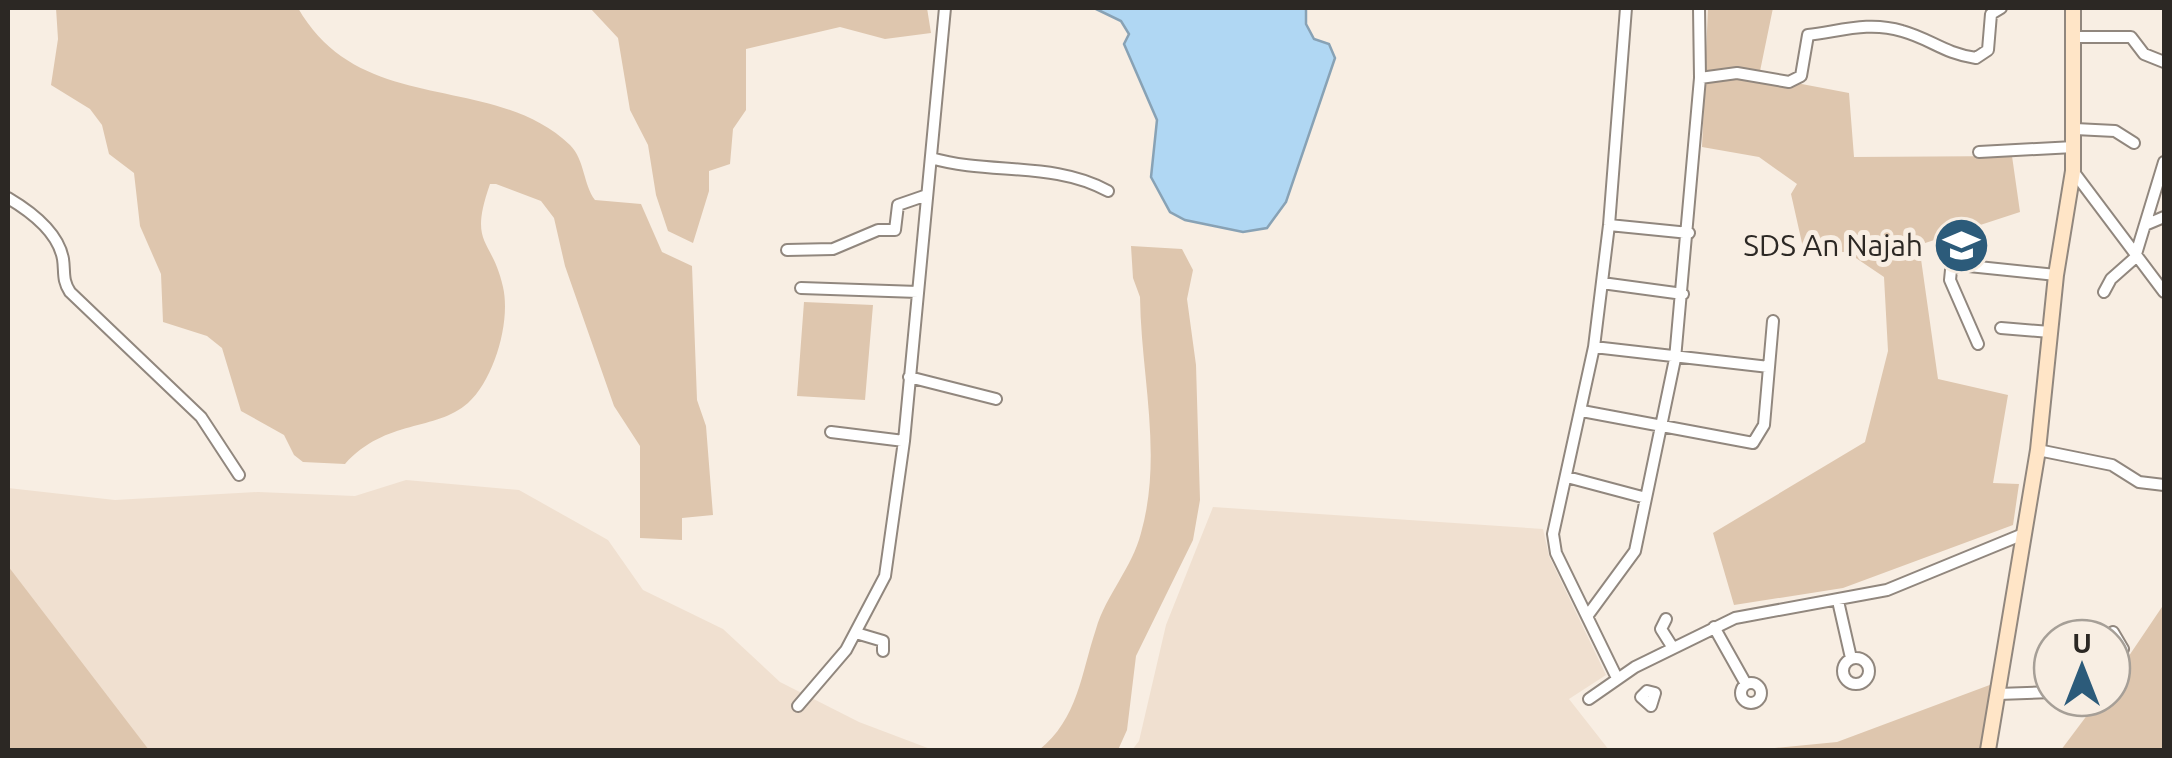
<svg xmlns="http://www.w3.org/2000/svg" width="2172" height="758" viewBox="0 0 2172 758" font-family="Ubuntu,sans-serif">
	<rect width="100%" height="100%" fill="#f8eee3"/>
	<path fill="#f0e0d0" d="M406 480 519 490 608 540 643 590 723 629 780 682 859 722 933 750H8V488L115 500 258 492 355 496Z
		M1213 507 1543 529 1549 556 1606 675 1569 699 1609 750H1132L1139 741 1166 625Z"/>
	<path fill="#dec6ae" d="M56 8H298C361 118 492 71 570 145 585 160 583 184 595 200L641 204 662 252 692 266 697 400 706 426 713 515 682 518V540L640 538V446L614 406 565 266 554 218 541 201 496 184H490C468 247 492 237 503 287 511 322 494 379 468 403 435 432 387 418 345 464L303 462 294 455 284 435 241 411 222 348 207 336 163 322 161 274 140 226 134 173 109 154 102 125 90 109 51 85 58 39Z
		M590 8H927L931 33 885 39 840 27 746 49V110L733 129 730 164 709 171V191L693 243 668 231 656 195 648 145 630 110 618 38Z
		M1708 8H1773L1759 76 1849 93 1854 157 2012 156 2020 212 1919 245 1938 379 2008 395 1993 483 2019 484 2013 525 1843 588 1734 605 1713 533 1865 442 1888 351 1884 277 1847 252H1804L1791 194 1797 184 1759 157 1702 147Z
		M1131 246 1182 249 1193 270 1187 299 1196 365 1200 500 1193 540 1136 656 1127 730 1118 750H1039C1078 719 1081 674 1096 629 1106 595 1132 568 1141 533 1163 455 1141 376 1140 297L1133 278Z
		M804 302 873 305 865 400 797 396Z
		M8 566 149 750H8Z
		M2164 604V750H2061L2100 698H2112V681Z
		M1995 683 1982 750H1754L1837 742Z"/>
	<path fill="#b0d7f3" stroke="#88a2b5" stroke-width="2.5" d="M1094 8H1306V24L1314 39 1329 44 1335 58 1286 202 1267 228 1243 232 1185 220 1170 212 1151 177 1157 120 1124 44 1129 34 1121 21Z"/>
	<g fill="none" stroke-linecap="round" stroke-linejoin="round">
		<defs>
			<path id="street" d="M2074 37H2131L2144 54 2164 62
				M1700 78 1737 73 1789 82 1801 76 1808 35C1841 31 1869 21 1902 31 1931 39 1943 53 1976 58L1988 50 1991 14 2001 8
				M2075 129 2115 131 2134 143
				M1979 152 2074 147
				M931 158C989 175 1054 161 1108 191
				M2073 171 2164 292
				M8 198C30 211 58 231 63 259 65 272 62 280 70 292L201 417 239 475
				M1609 225 1689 233
				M2145 225 2164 217
				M787 250 833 249 878 230H895L898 205 927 195
				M2136 254 2164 162
				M1602 283 1683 294
				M801 288 918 292
				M2104 292 2111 279 2137 256
				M2001 328 2050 332
				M1978 344 1950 280 1951 270 1959 265 2056 275
				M1594 347 1769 367
				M909 377 996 399
				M1582 411 1753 443 1764 425 1773 321
				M831 432 904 441
				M2038 450 2112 465 2139 482 2164 485
				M1567 477 1646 498
				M1838 601 1851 658
				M1588 615 1635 551 1675 359 1700 78 1699 8
				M1666 619 1661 629 1673 648
				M1714 627 1746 684
				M856 633 883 641V651
				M1843 671a13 13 0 1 1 26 0a13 13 0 1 1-26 0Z
				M2112 664 2123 649 2113 632
				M1617 678 1556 553 1553 534 1594 347 1609 225 1626 8
				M1741 693a10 10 0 1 1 20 0a10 10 0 1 1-20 0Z
				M1647 691 1655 693 1651 706 1641 697Z
				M1998 694 2052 692
				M1589 699 1635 667 1735 618 1887 590 2021 535
				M798 706 846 650 885 576 904 441 945 8"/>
			<path id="secondary" d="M1988 750 2038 450 2056 275 2073 171V8"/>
		</defs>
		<use href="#street" stroke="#91877e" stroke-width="14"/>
		<use href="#secondary" stroke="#91877e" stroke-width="18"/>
		<use href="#street" stroke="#fff" stroke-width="10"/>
		<use href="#secondary" stroke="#ffe5c7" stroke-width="14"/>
	</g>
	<defs>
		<symbol id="school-disc" viewBox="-11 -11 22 22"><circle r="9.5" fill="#2c5b7a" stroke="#f8eee3"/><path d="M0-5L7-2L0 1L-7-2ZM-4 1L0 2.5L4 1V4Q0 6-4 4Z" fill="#fff"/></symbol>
	</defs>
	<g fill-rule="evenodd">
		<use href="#school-disc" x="1930" y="214" width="63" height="63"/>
	</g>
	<g text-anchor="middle" stroke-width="10" stroke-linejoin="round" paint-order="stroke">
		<g font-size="30" fill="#2c2824" stroke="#f8eee3" text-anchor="end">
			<text x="1923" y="256">SDS An Najah</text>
		</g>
	</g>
	<rect width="2172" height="758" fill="none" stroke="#2c2824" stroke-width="20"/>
	<g transform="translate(2082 668)"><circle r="48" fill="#f8eee3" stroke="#a69f97" stroke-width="2.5"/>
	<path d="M0-8L18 38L0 25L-18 38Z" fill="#2c5b7a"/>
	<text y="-15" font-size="28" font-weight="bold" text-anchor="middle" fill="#2c2824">U</text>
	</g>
</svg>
